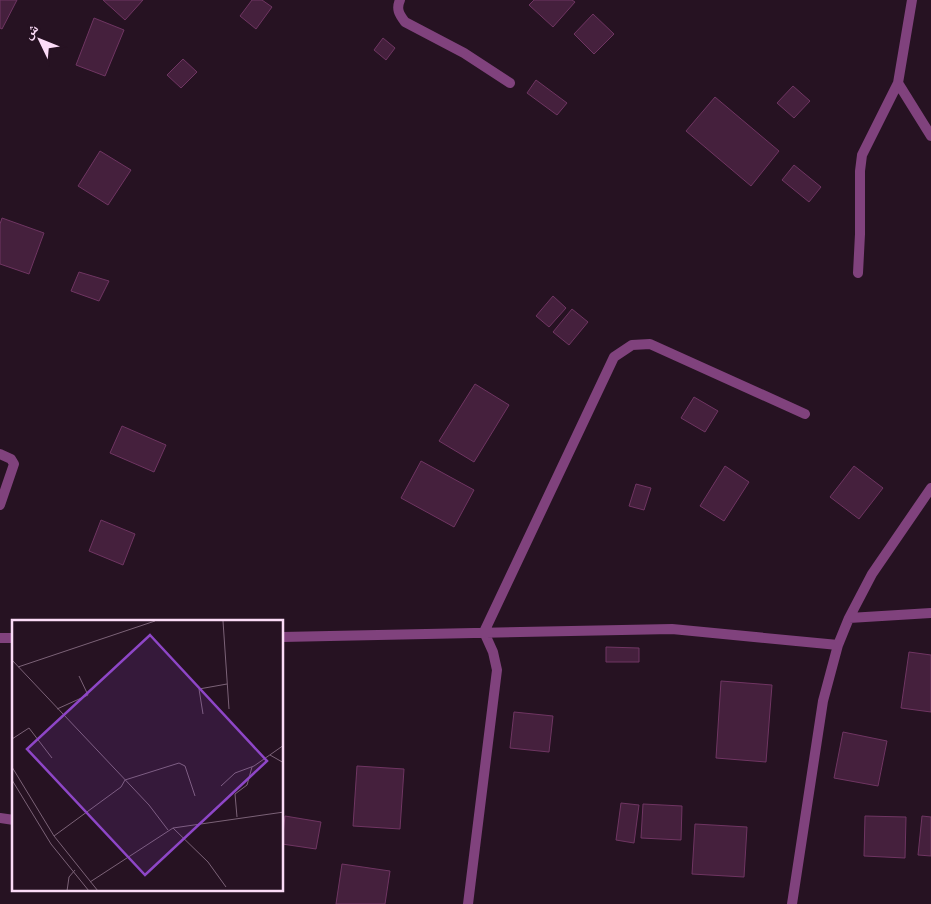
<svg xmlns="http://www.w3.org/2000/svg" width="931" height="904" viewBox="0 0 931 904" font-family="'Fira Sans Condensed','Noto Naskh Arabic',sans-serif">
	<rect width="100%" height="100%" fill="#261222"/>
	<path fill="#45203d" stroke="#6f3562" d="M0 0H17L2 29 0 28Z
		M103 0H143L125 20Z
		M252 0H262L272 7 256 29 240 16Z
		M534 0H572L575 2 553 27 529 5Z
		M593 14 614 34 594 54 574 34Z
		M94 18 124 30 105 76 76 65Z
		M383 38 395 48 386 60 374 50Z
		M183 59 197 72 181 88 167 75Z
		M536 80 567 103 557 115 527 93Z
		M793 86 810 101 794 118 777 103Z
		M715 97 779 151 751 186 686 131Z
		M100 151 131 170 108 205 78 186Z
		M794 165 821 187 809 202 782 180Z
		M2 218 44 233 29 274 0 264V224Z
		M79 272 109 281 99 301 71 291Z
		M553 296 566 308 549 327 536 316Z
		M572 309 588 322 569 345 553 332Z
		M475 384 509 405 474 462 439 441Z
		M694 397 718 411 705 432 681 418Z
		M122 426 166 445 154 472 110 453Z
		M421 461 474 490 454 527 401 498Z
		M725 466 749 482 724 521 700 506Z
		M854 466 883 488 859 519 830 497Z
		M636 484 651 488 644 510 629 506Z
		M101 520 135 534 123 565 89 551Z
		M606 647 639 648V662H606Z
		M909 652 931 655V712L901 708Z
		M721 681 772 685 766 762 716 758Z
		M514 712 553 716 549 752 510 748Z
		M843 732 887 741 878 786 834 778Z
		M357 766 404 769 400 829 353 826Z
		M621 803 639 805 634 843 616 840Z
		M643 804 682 806 681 840 641 838Z
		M285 816 321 822 316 849 282 844Z
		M865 816 906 817 905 858 864 856Z
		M922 816 931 817V856L918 855Z
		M695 824 747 827 744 877 692 874Z
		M342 864 390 871 385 904H336Z"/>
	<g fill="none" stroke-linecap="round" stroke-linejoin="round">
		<path stroke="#80427d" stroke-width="10" d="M400 0C396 9 399 14 405 22L464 53 510 83
			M898 83 931 136
			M858 273 860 234V171L862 155 898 83 912 0
			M0 454 11 459 14 464 0 505
			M849 618 931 613
			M282 637 672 629 838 645
			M0 638H14
			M0 818 14 820
			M468 904 497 670 493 652 484 632 614 357 632 345 650 344 805 414
			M792 904 823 701 838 645 849 618 872 574 931 488"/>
	</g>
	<g transform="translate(12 620)">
		<rect width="271" height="271" fill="#261222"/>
		<path fill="none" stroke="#7b6277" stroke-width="1" d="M211 1 217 89M0 40 137 185 156 210M6 47 143 1M45 89 76 75 67 56M191 94 187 69 215 64M0 119 17 108 40 138M258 135 272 143M0 147 42 216 86 271M0 160 39 224 77 271M209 166 223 153 242 146 272 125M225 197 223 174 235 165 240 147M161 208 196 242 214 267M42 216 109 167 113 160 167 143 173 146 183 176M78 262 161 208 272 192M55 271 57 257 63 250"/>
		<path fill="#8e46c7" fill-opacity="0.15" stroke="#8e46c7" stroke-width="2.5" d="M138 15 255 141 133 255 15 129Z"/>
		<rect width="271" height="271" fill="none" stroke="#fbdbf7" stroke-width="2.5"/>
	</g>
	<g transform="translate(40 40) rotate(313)" stroke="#261222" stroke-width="4" paint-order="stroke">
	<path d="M0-4L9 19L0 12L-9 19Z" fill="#fbdbf7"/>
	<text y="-8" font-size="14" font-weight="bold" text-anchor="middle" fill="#fbdbf7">ش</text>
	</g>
</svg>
